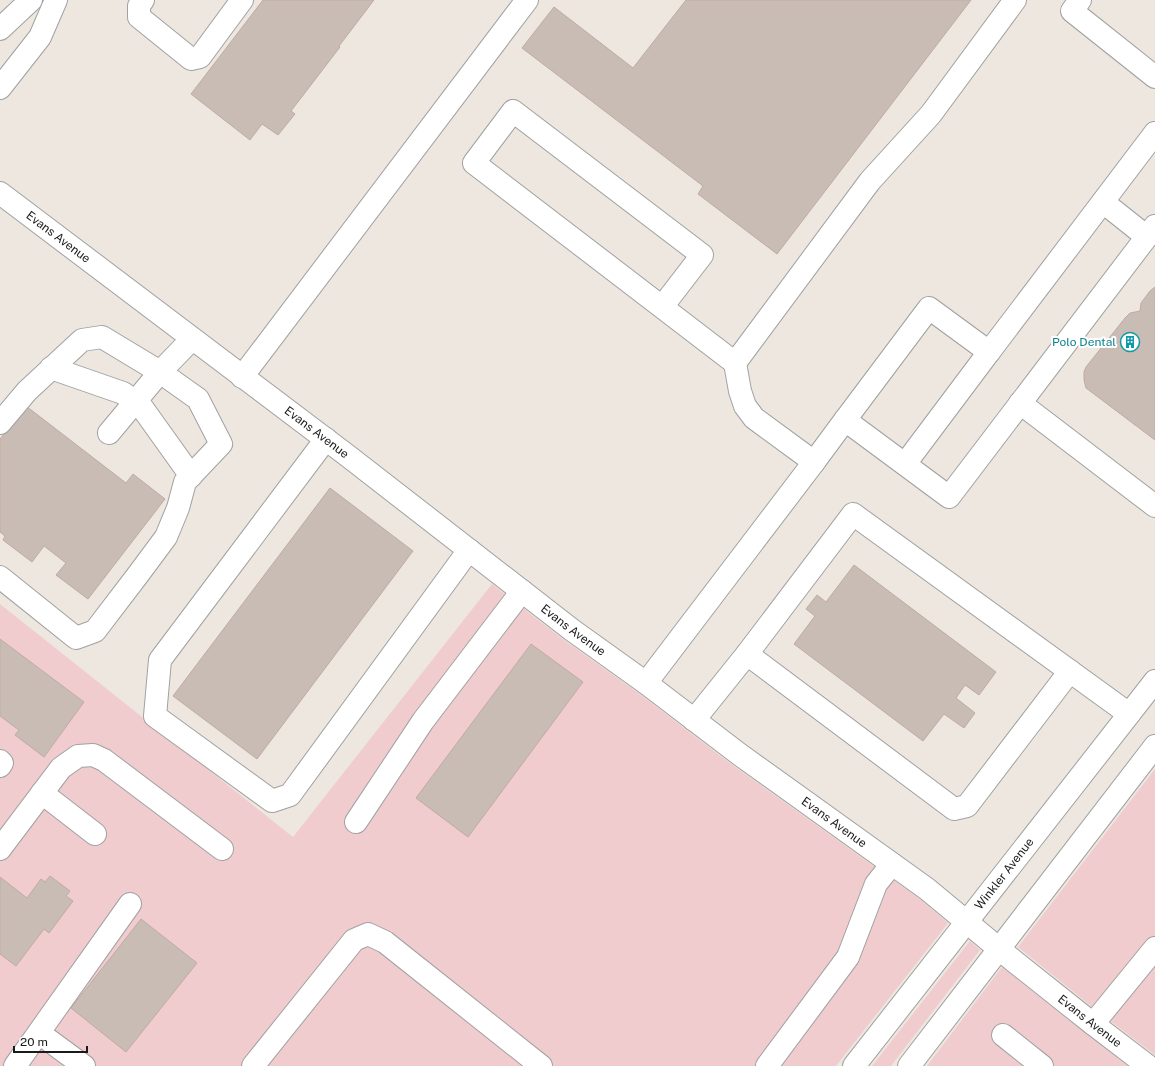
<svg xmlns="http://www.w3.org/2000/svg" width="1155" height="1066" viewBox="0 0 1155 1066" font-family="'Public Sans',sans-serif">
	<rect width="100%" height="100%" fill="#ede7df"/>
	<path fill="#f0cccf" d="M492 584 564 640 641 695 731 764 920 899 948 923 836 1066H0V604L293 837Z
		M1155 769V1055L1101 1014 1018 947Z
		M970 941 980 950 891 1066H872Z
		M1002 967 1086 1034 1128 1066H927Z"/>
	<path fill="#c9bcb5" stroke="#bfaba1" d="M263 0H374L339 46 340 47 291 111 295 114 278 135 262 124 250 140 191 94Z
		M686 0H971L777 254 698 194 703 186 522 48 554 7 633 68Z
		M1155 287V440L1086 388 1084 380V372L1086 367 1125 318 1130 313 1140 311 1141 303 1150 291Z
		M26 406 126 483 133 474 165 499 88 599 56 575 66 563 44 546 32 562 3 540 5 536 0 532V439Z
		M330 488 413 551 257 759 173 696Z
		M854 565 996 672 979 695 965 685 956 698 975 713 964 728 944 714 923 741 794 644 815 616 806 609 817 595 826 602Z
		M0 639 84 702 44 757 15 735 19 730 0 716Z
		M531 644 583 682 468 837 416 798Z
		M50 876 70 891 66 896 73 901 49 933 44 929 16 966 0 954V877L27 898 41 879 45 882Z
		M141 919 197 963 126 1052 71 1008Z"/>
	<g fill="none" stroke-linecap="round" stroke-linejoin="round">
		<defs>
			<g id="minor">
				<path d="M143 0 139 6V17L191 59 200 57 242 0"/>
				<path d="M1080 0 1072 11 1155 77"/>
				<path d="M0 29 31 0"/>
				<path d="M0 88 40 37 56 0"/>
				<path id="s1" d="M0 193 348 456 572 630 646 683 739 754 927 889 1015 962 1093 1024 1148 1066"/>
				<path d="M1103 202 1147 237"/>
				<path d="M662 307 702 255 513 111 474 163 735 363"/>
				<path d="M51 368 123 393 141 406 191 476"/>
				<path d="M242 377 527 0"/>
				<path d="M1020 403 1155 506"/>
				<path d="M845 420 929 308 989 352 1155 133"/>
				<path d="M0 423 27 391 82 340 102 337 160 372 198 399 221 444 185 482 178 508 166 537 137 576 95 631 76 638 0 577"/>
				<path d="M109 433 160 372 192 339"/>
				<path d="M326 439 160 660 155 716 272 801 290 795 469 550"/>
				<path d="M814 462 845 420 949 497 1155 226"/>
				<path d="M905 464 989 352"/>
				<path d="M747 654 954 809 967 806 1070 671"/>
				<path d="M646 683 814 462 754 418 745 406 740 391 735 363 870 181 931 114 1015 0"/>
				<path d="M694 720 747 654 853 514 1129 714"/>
				<path d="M0 761 2 763 0 766"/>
				<path d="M42 793 95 834"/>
				<path d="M356 822 423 721 522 591"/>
				<path d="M0 849 61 768 78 756 93 755 104 760 222 849"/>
				<path d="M1093 1024 1155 948"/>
				<path d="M39 1033 84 1066"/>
				<path d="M1003 1035 1042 1066"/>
				<path d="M15 1066 130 904"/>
				<path d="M253 1066 354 940 368 934 385 942 541 1066"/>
				<path d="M767 1066 848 957 876 884 892 864"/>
				<path id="s2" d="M854 1066 1155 681"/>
				<path d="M909 1066 1155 746"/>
			</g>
		</defs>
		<use href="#minor" stroke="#a1a1a1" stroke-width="24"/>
		<use href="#minor" stroke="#fff" stroke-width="22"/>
	</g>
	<defs>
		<symbol id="building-ring" viewBox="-11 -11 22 22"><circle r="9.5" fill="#fff" stroke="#0f9aa8" stroke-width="1.5"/><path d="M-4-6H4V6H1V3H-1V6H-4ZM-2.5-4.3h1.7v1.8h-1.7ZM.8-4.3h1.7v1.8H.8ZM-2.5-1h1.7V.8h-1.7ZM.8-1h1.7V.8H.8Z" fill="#0f9aa8"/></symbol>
	</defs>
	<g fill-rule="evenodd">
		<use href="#building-ring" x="1119" y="331" width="22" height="22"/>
	</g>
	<g text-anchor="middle" stroke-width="4" stroke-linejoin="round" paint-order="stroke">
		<g font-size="12" fill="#1a1a1a" stroke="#fff">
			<text dy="4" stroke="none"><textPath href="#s1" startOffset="73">Evans Avenue</textPath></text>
			<text dy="4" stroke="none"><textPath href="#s1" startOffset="397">Evans Avenue</textPath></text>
			<text dy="4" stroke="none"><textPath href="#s1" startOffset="721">Evans Avenue</textPath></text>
			<text dy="4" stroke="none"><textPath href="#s1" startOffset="1045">Evans Avenue</textPath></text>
			<text dy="4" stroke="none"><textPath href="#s2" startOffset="244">Winkler Avenue</textPath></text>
			<text dy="4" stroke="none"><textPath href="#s1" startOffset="1369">Evans Avenue</textPath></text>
		</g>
		<g font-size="12" fill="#0d838f" stroke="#fff" text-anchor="end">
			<text x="1116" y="346">Polo Dental</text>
		</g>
	</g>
	<path d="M14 1046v6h73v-6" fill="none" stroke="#1a1a1a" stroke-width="2"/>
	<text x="20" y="1046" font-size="12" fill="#1a1a1a" stroke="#ffffff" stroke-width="3" paint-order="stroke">20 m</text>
</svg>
